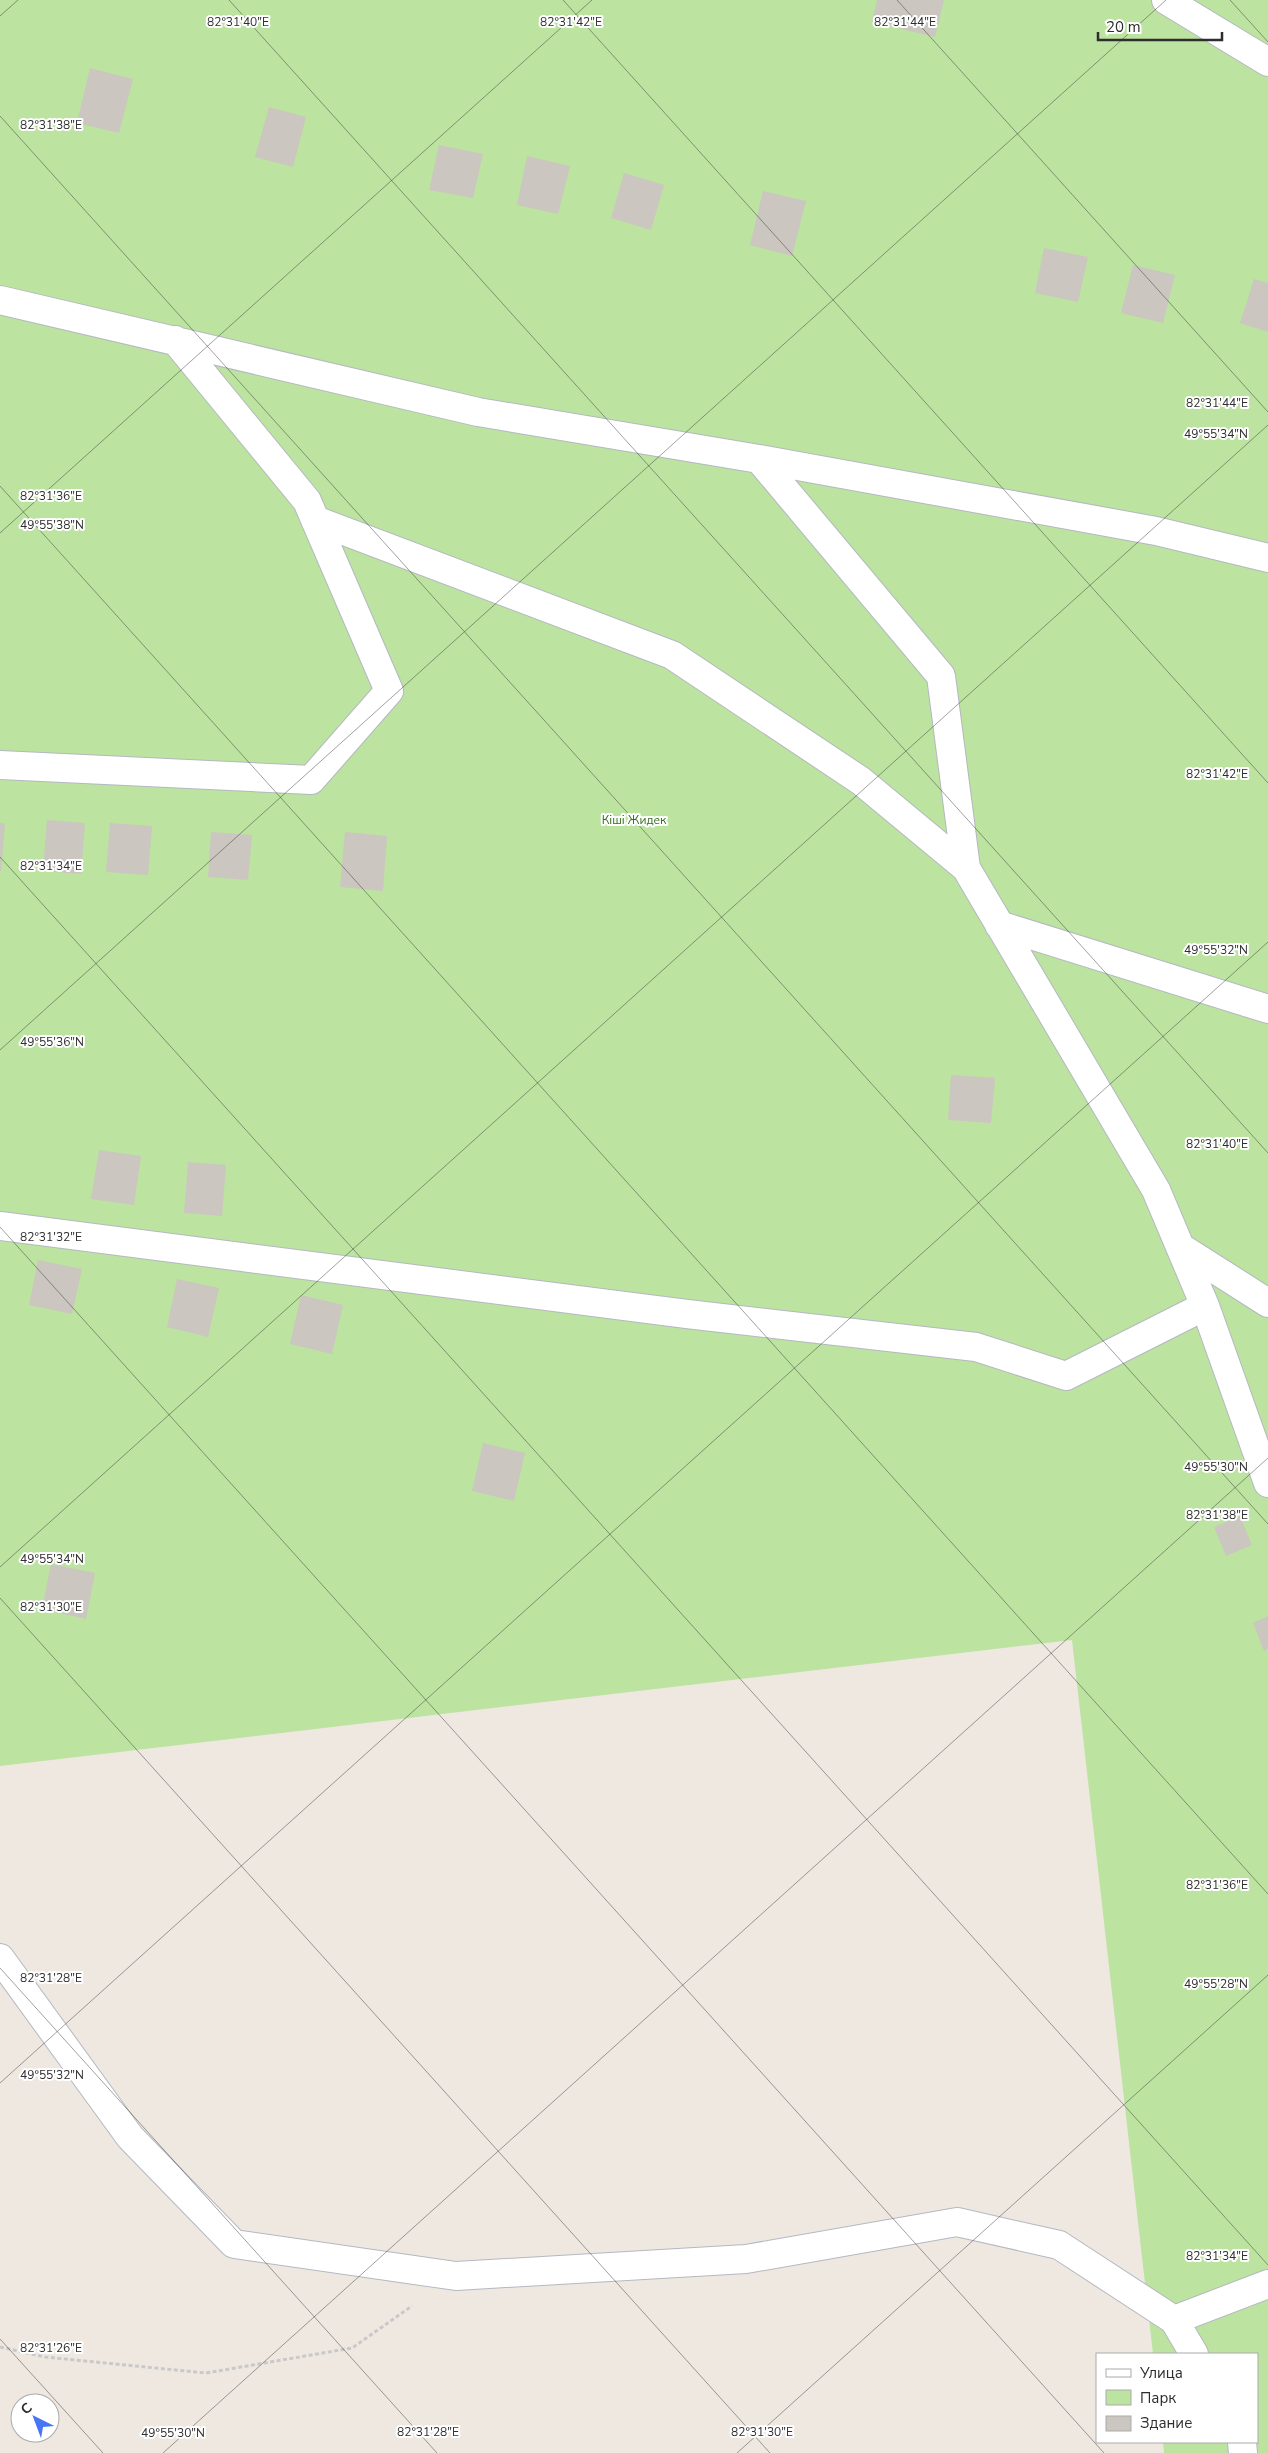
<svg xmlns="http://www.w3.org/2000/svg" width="1268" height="2453" viewBox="0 0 1268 2453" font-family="'Nunito Sans',sans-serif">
	<rect width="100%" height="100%" fill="#efe8e1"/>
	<path fill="#bce3a0" d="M0 0H1268V2453H1164L1163 2442H1257V2354H1153L1072 1640 0 1766Z"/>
	<path fill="#cbc6bf" d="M877 0H944L935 37 872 22Z
		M90 68 133 79 119 133 77 123Z
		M269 107 306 117 293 167 255 157Z
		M439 145 483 154 473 198 429 190Z
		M527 156 570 166 558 214 517 205Z
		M624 173 664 185 651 230 611 218Z
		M763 191 806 201 792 256 750 245Z
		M1044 248 1088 257 1078 302 1035 293Z
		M1133 265 1175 275 1163 323 1121 313Z
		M1254 279 1268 283V332L1240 323Z
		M47 820 85 823 81 874 43 871Z
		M0 823H5L1 871H0Z
		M110 823 152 826 148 875 106 872Z
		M211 832 252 835 248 880 208 877Z
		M345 832 387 836 383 891 340 887Z
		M951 1075 995 1078 991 1123 948 1120Z
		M99 1150 141 1156 134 1205 91 1199Z
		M188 1162 226 1165 222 1216 184 1213Z
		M38 1260 82 1269 72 1314 29 1305Z
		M177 1279 219 1288 208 1337 167 1327Z
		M301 1295 343 1305 332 1354 290 1344Z
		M483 1443 525 1453 514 1501 472 1491Z
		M1240 1516 1252 1545 1226 1556 1214 1527Z
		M51 1564 95 1573 86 1619 42 1609Z
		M1268 1616V1649L1264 1651 1253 1623Z"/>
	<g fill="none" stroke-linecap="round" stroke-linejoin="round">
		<defs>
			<path id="street" d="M1166 0 1268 62
				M0 300 478 412 759 459 1156 531 1268 558
				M759 459 941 676 966 868 1156 1190 1205 1306 1268 1483
				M315 520 672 655 861 781 966 868
				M0 765 311 780 389 691 307 501 175 340
				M999 925 1268 1009
				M0 1226 687 1314 976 1347 1066 1376 1205 1306
				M1180 1247 1268 1303
				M0 1958 130 2137 234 2244 456 2276 746 2259 957 2222 1059 2245 1174 2320 1194 2354
				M1174 2320 1268 2284
				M1242 2442 1243 2453"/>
		</defs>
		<use href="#street" stroke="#b4b8c1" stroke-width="30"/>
		<path stroke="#c9c9c9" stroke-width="3" stroke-dasharray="4 2.5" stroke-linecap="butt" d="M0 2347 45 2357 206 2373 352 2348 412 2306"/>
		<use href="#street" stroke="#fff" stroke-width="28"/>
	</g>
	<path fill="none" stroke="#2e2e2e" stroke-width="1" stroke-opacity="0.45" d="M229 0 1268 1153M563 0 1268 783M897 0 1268 412M1230 0 1268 42M0 16 18 0M0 116 1268 1524M0 486 1268 1894M0 533 592 0M0 857 1268 2265M0 1050 1166 0M0 1227 1104 2453M0 1567 1268 425M0 1598 770 2453M0 1968 437 2453M0 2083 1268 942M0 2339 103 2453M163 2453 1268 1458M737 2453 1268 1975"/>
	<g text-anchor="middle" stroke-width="4" stroke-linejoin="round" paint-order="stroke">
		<g font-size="12" fill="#346c1d" stroke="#fff">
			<text x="634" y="824">Кіші Жидек</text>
		</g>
	</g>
	<g font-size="12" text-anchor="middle" fill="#2e2e2e" stroke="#fff" stroke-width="4" stroke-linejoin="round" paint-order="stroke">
		<text x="238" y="26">82°31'40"E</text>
		<text x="571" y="26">82°31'42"E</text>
		<text x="905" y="26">82°31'44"E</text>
		<text x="51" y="129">82°31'38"E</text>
		<text x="1217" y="407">82°31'44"E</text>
		<text x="1216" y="438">49°55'34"N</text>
		<text x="51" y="500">82°31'36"E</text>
		<text x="52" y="529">49°55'38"N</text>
		<text x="1217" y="778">82°31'42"E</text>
		<text x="51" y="870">82°31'34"E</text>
		<text x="1216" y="954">49°55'32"N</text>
		<text x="52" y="1046">49°55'36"N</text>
		<text x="1217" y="1148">82°31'40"E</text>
		<text x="51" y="1241">82°31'32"E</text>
		<text x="1216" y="1471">49°55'30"N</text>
		<text x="1217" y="1519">82°31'38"E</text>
		<text x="52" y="1563">49°55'34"N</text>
		<text x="51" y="1611">82°31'30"E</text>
		<text x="1217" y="1889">82°31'36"E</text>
		<text x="51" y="1982">82°31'28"E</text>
		<text x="1216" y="1988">49°55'28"N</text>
		<text x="52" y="2079">49°55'32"N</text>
		<text x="1217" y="2260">82°31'34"E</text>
		<text x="51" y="2352">82°31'26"E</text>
		<text x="428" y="2436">82°31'28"E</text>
		<text x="762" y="2436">82°31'30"E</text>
		<text x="173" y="2437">49°55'30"N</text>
	</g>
	<rect x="1096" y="2353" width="162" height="90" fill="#ffffff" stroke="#ababab"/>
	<rect x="1106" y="2369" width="25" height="8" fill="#ffffff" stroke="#ababab"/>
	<text x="1140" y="2378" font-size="15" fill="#2e2e2e">Улица</text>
	<rect x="1106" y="2390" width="25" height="15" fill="#bce3a0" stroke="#ababab"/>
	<text x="1140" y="2403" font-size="15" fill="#2e2e2e">Парк</text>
	<rect x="1106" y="2416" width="25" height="15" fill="#cbc6bf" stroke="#ababab"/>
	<text x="1140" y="2428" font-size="15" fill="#2e2e2e">Здание</text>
	<g transform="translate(35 2418) rotate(318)"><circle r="24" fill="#ffffff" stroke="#ababab"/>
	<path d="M0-4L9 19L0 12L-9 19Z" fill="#4775f6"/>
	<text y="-8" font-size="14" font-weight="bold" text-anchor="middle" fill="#2e2e2e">С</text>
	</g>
	<path d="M1098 32v8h124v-8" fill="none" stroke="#2e2e2e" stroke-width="2.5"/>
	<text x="1106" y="32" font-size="15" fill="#2e2e2e" stroke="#ffffff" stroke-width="4" paint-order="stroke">20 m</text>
</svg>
